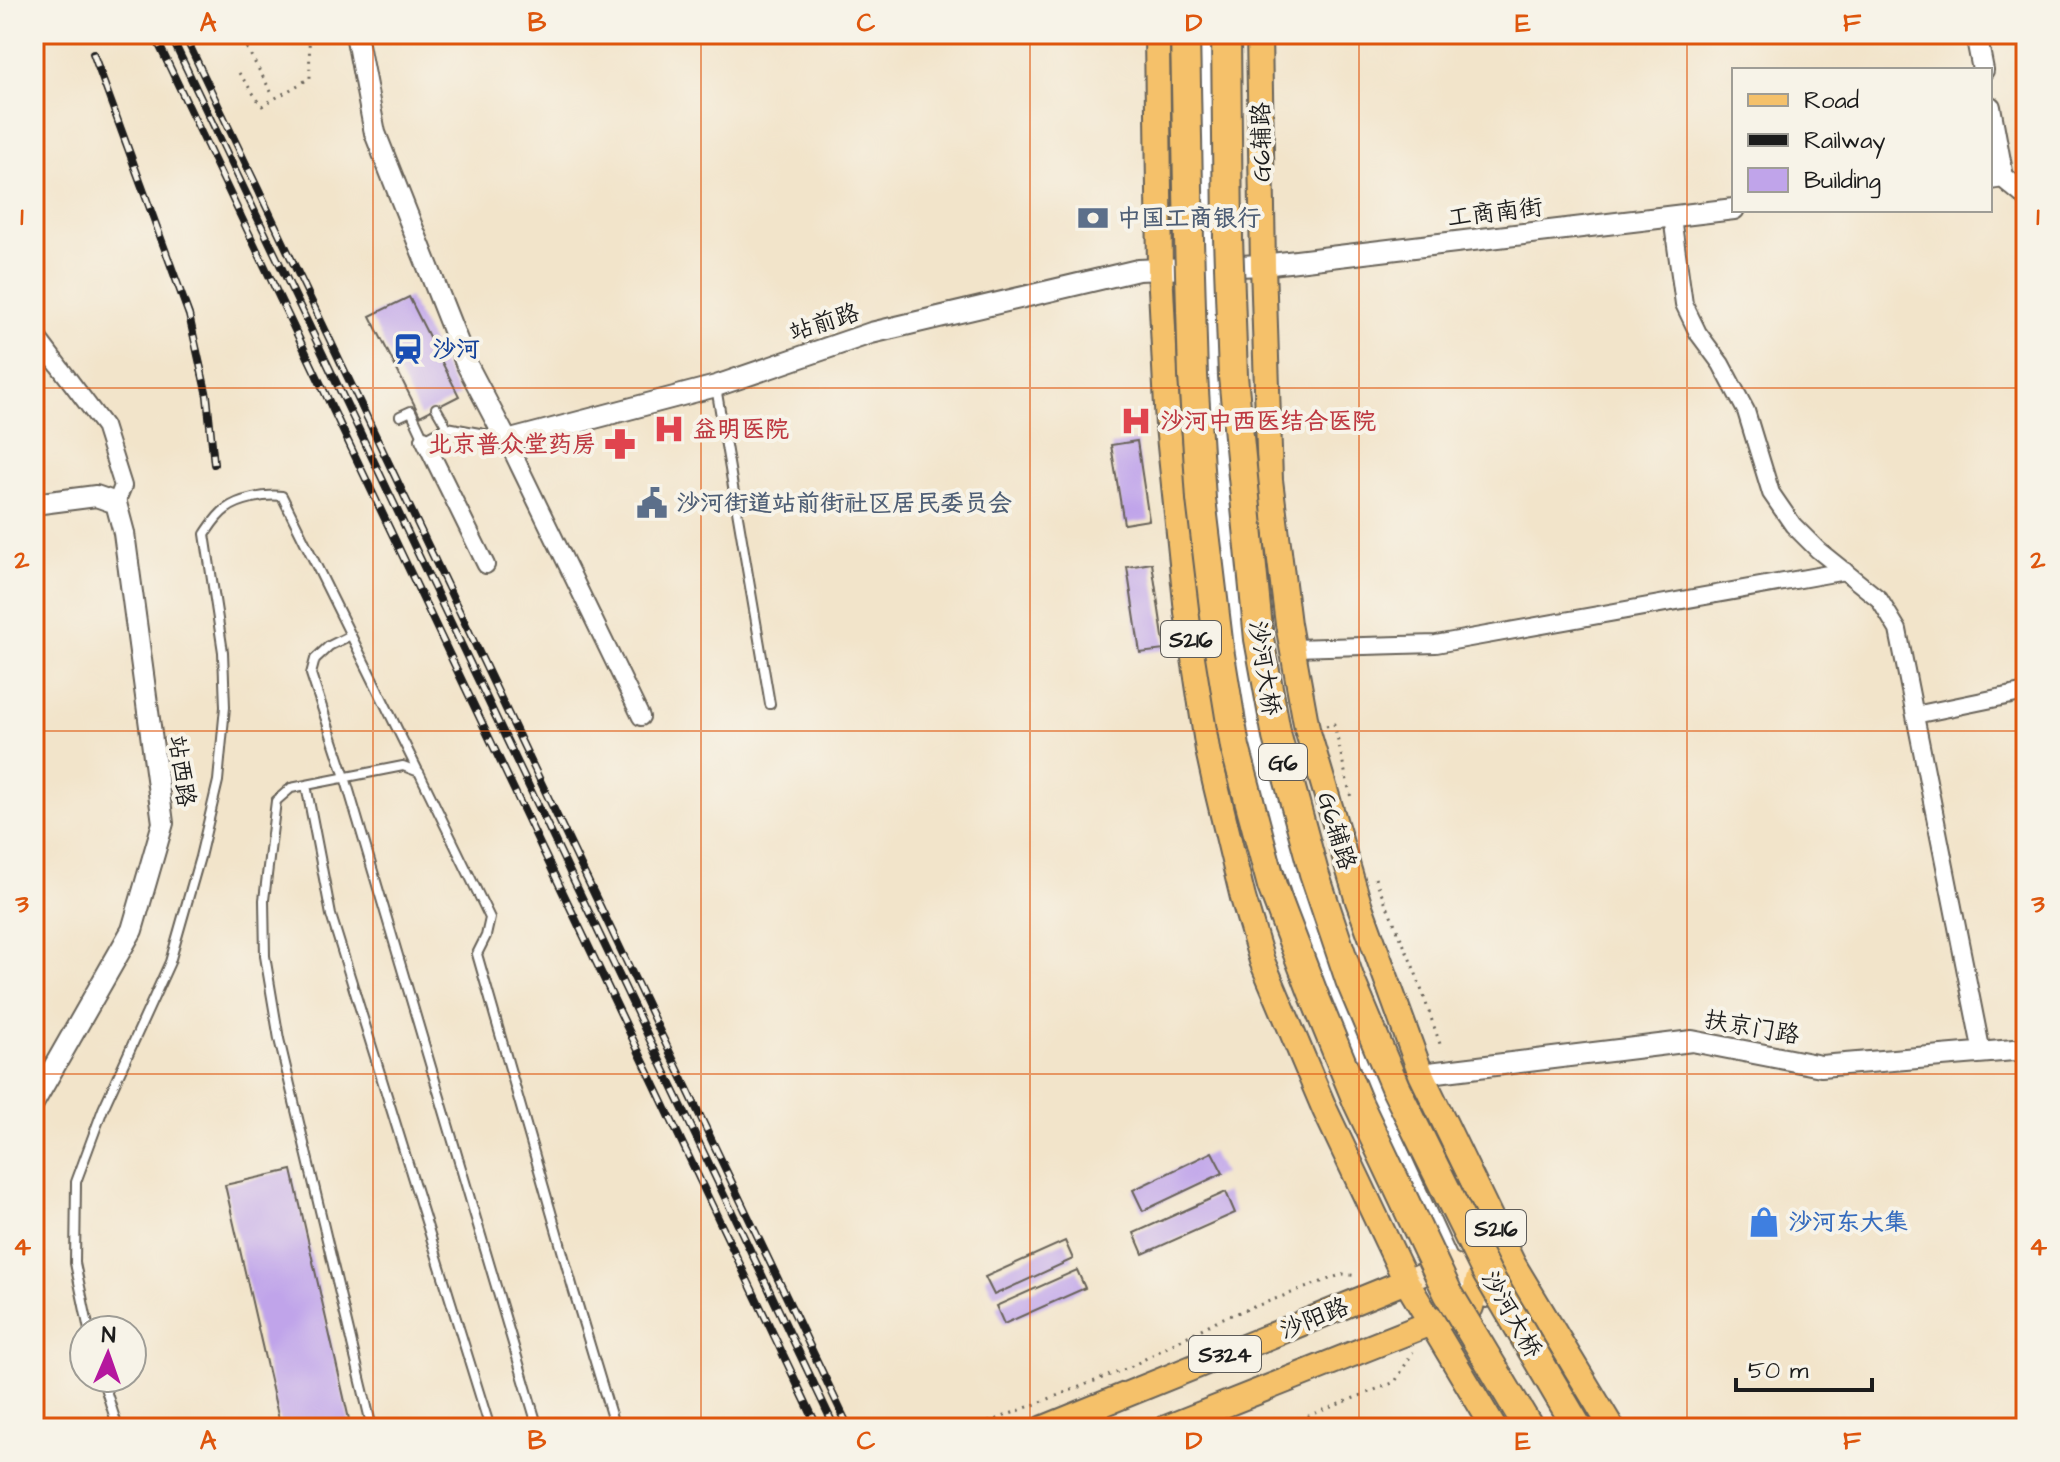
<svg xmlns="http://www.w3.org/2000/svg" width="2060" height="1462" viewBox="0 0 2060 1462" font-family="'Architects Daughter','LXGW WenKai TC',sans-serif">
	<rect width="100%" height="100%" fill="#f7f3e8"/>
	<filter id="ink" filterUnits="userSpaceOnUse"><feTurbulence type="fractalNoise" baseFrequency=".0125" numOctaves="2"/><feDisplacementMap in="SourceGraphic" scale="16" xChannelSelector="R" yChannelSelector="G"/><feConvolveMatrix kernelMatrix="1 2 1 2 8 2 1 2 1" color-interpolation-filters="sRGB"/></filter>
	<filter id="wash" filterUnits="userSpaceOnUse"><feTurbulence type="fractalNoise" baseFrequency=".006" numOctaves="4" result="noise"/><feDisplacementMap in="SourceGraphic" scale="32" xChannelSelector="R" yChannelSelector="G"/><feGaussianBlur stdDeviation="1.8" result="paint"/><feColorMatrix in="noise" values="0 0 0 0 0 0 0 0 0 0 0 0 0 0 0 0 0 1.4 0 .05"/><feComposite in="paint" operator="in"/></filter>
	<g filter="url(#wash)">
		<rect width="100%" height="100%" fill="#f2e4ca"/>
		<g id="blocks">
			<path fill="#c0a4ea" d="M409 297 459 396 420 416 370 316Z
				M1137 441 1149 520 1124 524 1111 445Z
				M1152 563 1165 650 1140 653 1127 567Z
				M1212 1152 1223 1173 1143 1211 1133 1190Z
				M292 1170 351 1428H281L225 1185Z
				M1226 1192 1235 1213 1143 1254 1134 1233Z
				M1065 1241 1073 1259 994 1295 985 1277Z
				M1077 1270 1085 1288 1004 1324 996 1306Z"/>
		</g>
	</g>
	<g filter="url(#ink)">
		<use href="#blocks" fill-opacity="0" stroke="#676259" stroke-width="2"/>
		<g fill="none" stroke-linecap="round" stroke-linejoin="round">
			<defs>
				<path id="service" d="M716 387 770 704
					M436 408 447 427 490 435 503 440
					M400 416 411 411 424 439 447 427
					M351 635 329 646 315 659 311 674 345 777 538 1428
					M306 785 331 915 490 1428
					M89 1330 75 1263 76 1182 103 1109 170 962 200 857 218 781 225 707 223 652 205 534C211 525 217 515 226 509 239 499 265 494 282 496L418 771
					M102 1378 118 1428
					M372 1428 279 1039 265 956 264 900 276 801 291 788 403 766 419 772 490 918 486 936 477 954 574 1292 615 1428"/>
				<path id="minor" d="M1204 34 1213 376 1221 484 1233 590 1257 740 1273 807 1330 986 1375 1097 1472 1309
					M1672 217 1684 304 1698 333 1721 364 1746 411 1771 493 1793 525 1818 550 1879 599 1898 630 1982 1053
					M34 333 104 426 123 486 116 503
					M424 439 486 565
					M507 441 641 717
					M1292 648 1436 644 1845 571
					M1915 715 2026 692"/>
				<path id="tertiary" d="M356 34 375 133 466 363 507 441 716 386 871 333 1138 270 1263 265 1734 209
					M1976 34 1983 70
					M1990 107 2003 177 1990 179
					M2003 177 2026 196
					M34 504 96 496 116 503 124 533 163 823 132 930 34 1102
					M1421 1074 1692 1041 1821 1066 2014 1050 2026 1051"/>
				<path id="secondary" d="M1406 1281 1450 1263 1478 1280 1487 1296"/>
				<path id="primary" d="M1157 34 1160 269 1168 426 1187 612 1208 750 1215 782 1243 898 1262 961 1325 1110 1406 1281 1494 1428
					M1259 34 1263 265 1270 480 1288 624 1307 729 1358 901 1421 1074 1513 1264 1612 1428
					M1044 1428 1406 1281
					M1166 1428 1471 1307 1478 1280"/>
			</defs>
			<use href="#service" stroke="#676259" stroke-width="12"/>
			<use href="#minor" stroke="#676259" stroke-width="20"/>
			<use href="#tertiary" stroke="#676259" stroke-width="24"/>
			<use href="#secondary" stroke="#676259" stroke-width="26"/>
			<use href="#primary" stroke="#676259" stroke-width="28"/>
			<path stroke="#676259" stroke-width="3" stroke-dasharray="2 6" stroke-linecap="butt" d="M239 34 274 97
				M239 73 262 106 310 78 309 34
				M1326 726 1334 724 1351 798
				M1375 878 1415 971 1440 1044
				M974 1428 1128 1368 1218 1320 1343 1274 1358 1276
				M1278 1428 1395 1382 1413 1352"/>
			<use href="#service" stroke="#fff" stroke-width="8"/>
			<use href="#minor" stroke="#fff" stroke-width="16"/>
			<use href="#tertiary" stroke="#fff" stroke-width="20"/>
			<use href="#secondary" stroke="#fbe6c4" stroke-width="22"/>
			<use href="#primary" stroke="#f5c16b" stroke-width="24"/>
			<defs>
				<path id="rail" d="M154 34 818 1428
					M170 34 835 1428
					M184 34 849 1428
					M93 53 189 315 207 396 214 464"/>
			</defs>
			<use href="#rail" stroke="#1c1c1c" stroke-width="8"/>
			<use href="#rail" stroke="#f7f3e8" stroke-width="5" stroke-dasharray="15" stroke-linecap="butt"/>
			<defs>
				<path id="motorway-bridge" d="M1185 34 1189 240 1193 375 1201 499 1219 649 1235 747 1272 886 1313 993 1358 1103 1448 1293 1529 1428
					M1226 34 1228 238 1233 376 1259 639 1277 737 1314 873 1350 980 1395 1087 1487 1273 1578 1428"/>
			</defs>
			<use href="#motorway-bridge" stroke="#676259" stroke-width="32" stroke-linecap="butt"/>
			<use href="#motorway-bridge" stroke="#f5c16b" stroke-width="28"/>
		</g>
	</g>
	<path fill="none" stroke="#de560d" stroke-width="2" stroke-opacity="0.55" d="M373 34V1428M701 34V1428M1030 34V1428M1359 34V1428M1687 34V1428M34 388H2026M34 731H2026M34 1074H2026"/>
	<defs>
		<symbol id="bank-bare" viewBox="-9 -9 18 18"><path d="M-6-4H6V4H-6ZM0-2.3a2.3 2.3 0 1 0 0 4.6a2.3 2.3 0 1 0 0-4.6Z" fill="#5c6f8a" stroke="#f7f3e8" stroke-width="2.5" paint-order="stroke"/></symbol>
		<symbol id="station-bare" viewBox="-9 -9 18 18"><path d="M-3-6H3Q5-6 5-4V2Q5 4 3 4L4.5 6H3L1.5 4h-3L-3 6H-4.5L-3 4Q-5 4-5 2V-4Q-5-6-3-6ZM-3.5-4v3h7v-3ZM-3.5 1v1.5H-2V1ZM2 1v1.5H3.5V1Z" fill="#1a4fb4" stroke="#f7f3e8" stroke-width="2.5" paint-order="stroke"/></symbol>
		<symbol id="hospital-bare" viewBox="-9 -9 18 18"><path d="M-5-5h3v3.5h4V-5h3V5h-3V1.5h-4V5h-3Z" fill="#e0444e" stroke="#f7f3e8" stroke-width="2.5" paint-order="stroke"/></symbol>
		<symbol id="pharmacy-bare" viewBox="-9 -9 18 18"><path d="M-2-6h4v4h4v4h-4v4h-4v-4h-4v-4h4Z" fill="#e0444e" stroke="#f7f3e8" stroke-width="2.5" paint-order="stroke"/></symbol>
		<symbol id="civic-bare" viewBox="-9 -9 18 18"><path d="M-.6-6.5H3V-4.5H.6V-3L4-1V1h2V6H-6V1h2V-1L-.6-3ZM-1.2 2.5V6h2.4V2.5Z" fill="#5c6f8a" stroke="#f7f3e8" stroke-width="2.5" paint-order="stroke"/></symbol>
		<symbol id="shop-bare" viewBox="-9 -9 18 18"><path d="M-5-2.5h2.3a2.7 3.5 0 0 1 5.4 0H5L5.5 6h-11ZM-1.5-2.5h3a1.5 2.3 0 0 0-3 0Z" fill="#3f7fe0" stroke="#f7f3e8" stroke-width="2.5" paint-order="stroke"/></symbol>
	</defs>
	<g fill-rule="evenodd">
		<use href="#bank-bare" x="1071" y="196" width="44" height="44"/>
		<use href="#station-bare" x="386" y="327" width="44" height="44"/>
		<use href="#hospital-bare" x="1114" y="399" width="44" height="44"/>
		<use href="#hospital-bare" x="647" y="407" width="44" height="44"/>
		<use href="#pharmacy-bare" x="598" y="422" width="44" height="44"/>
		<use href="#civic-bare" x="630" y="481" width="44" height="44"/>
		<use href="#shop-bare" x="1742" y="1200" width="44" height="44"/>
	</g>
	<g text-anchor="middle" stroke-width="8" stroke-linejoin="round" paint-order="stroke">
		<g fill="#f7f3e8" stroke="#5e5c59" stroke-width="2">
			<rect x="1161" y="621" width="60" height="36" rx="6"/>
			<rect x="1259" y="744" width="48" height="36" rx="6"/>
			<rect x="1466" y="1210" width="60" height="36" rx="6"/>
			<rect x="1189" y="1336" width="72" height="36" rx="6"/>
		</g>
		<g font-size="22" font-weight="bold" fill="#1c1c1c">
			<text x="1191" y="647">S216</text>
			<text x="1283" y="770">G6</text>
			<text x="1496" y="1236">S216</text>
			<text x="1225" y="1362">S324</text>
		</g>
		<g font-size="24" fill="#1c1c1c" stroke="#f7f3e8">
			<text transform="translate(1261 142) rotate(-91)" y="8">G6辅路</text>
			<text transform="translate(1495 212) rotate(-7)" y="8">工商南街</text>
			<text transform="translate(824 322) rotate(-18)" y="8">站前路</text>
			<text transform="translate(1265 668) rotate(81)" y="8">沙河大桥</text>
			<text transform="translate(182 771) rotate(82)" y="8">站西路</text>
			<text transform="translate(1337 831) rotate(73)" y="8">G6辅路</text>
			<text transform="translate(1752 1027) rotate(10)" y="8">扶京门路</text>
			<text transform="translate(1512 1314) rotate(60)" y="8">沙河大桥</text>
			<text transform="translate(1314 1318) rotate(-22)" y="8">沙阳路</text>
		</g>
		<g font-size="24" font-weight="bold" fill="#4e5e75" stroke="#f7f3e8" text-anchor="start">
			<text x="1117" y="226">中国工商银行</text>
			<text x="676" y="511">沙河街道站前街社区居民委员会</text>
		</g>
		<g font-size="24" font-weight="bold" fill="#164399" stroke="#f7f3e8" text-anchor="start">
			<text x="432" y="357">沙河</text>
		</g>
		<g font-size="24" font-weight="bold" fill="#be3a42" stroke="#f7f3e8" text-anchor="start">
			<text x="1160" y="429">沙河中西医结合医院</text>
			<text x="693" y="437">益明医院</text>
			<text x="596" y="452" text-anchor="end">北京普众堂药房</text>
		</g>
		<g font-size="24" font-weight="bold" fill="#366cbe" stroke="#f7f3e8" text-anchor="start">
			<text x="1788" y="1230">沙河东大集</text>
		</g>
	</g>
	<rect width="2060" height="1462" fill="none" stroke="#f7f3e8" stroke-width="88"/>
	<rect x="1732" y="68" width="260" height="144" fill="#f7f3e8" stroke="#9f9d96" stroke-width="2"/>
	<rect x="1748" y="94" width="40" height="12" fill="#f5c16b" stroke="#9f9d96" stroke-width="2"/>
	<text x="1804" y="108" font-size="24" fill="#1c1c1c">Road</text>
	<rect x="1748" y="134" width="40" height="12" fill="#1c1c1c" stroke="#9f9d96" stroke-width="2"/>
	<text x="1804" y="148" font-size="24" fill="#1c1c1c">Railway</text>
	<rect x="1748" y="168" width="40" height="24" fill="#c0a4ea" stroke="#9f9d96" stroke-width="2"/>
	<text x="1804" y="188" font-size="24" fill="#1c1c1c">Building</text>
	<g transform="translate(108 1354) rotate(2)"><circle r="38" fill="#f7f3e8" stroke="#9f9d96" stroke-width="2"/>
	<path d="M0-6L14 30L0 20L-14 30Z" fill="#b5179e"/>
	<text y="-12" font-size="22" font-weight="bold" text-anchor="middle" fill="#1c1c1c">N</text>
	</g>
	<path d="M1736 1378v12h136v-12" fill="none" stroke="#1c1c1c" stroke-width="4"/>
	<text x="1748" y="1378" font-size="24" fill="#1c1c1c" stroke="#f7f3e8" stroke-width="6" paint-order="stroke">50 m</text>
	<rect x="44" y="44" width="1972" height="1374" fill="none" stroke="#de560d" stroke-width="3"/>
	<g font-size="26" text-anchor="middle" font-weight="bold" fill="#de560d">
		<text x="208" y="31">A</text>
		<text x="537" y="31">B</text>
		<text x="866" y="31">C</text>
		<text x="1194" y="31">D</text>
		<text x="1523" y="31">E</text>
		<text x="1852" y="31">F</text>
		<text x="22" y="225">1</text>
		<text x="2038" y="225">1</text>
		<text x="22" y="568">2</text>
		<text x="2038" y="568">2</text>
		<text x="22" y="912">3</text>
		<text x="2038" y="912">3</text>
		<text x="22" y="1255">4</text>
		<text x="2038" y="1255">4</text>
		<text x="208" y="1449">A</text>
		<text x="537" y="1449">B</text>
		<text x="866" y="1449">C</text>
		<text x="1194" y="1449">D</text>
		<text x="1523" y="1449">E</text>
		<text x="1852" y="1449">F</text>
	</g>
</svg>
